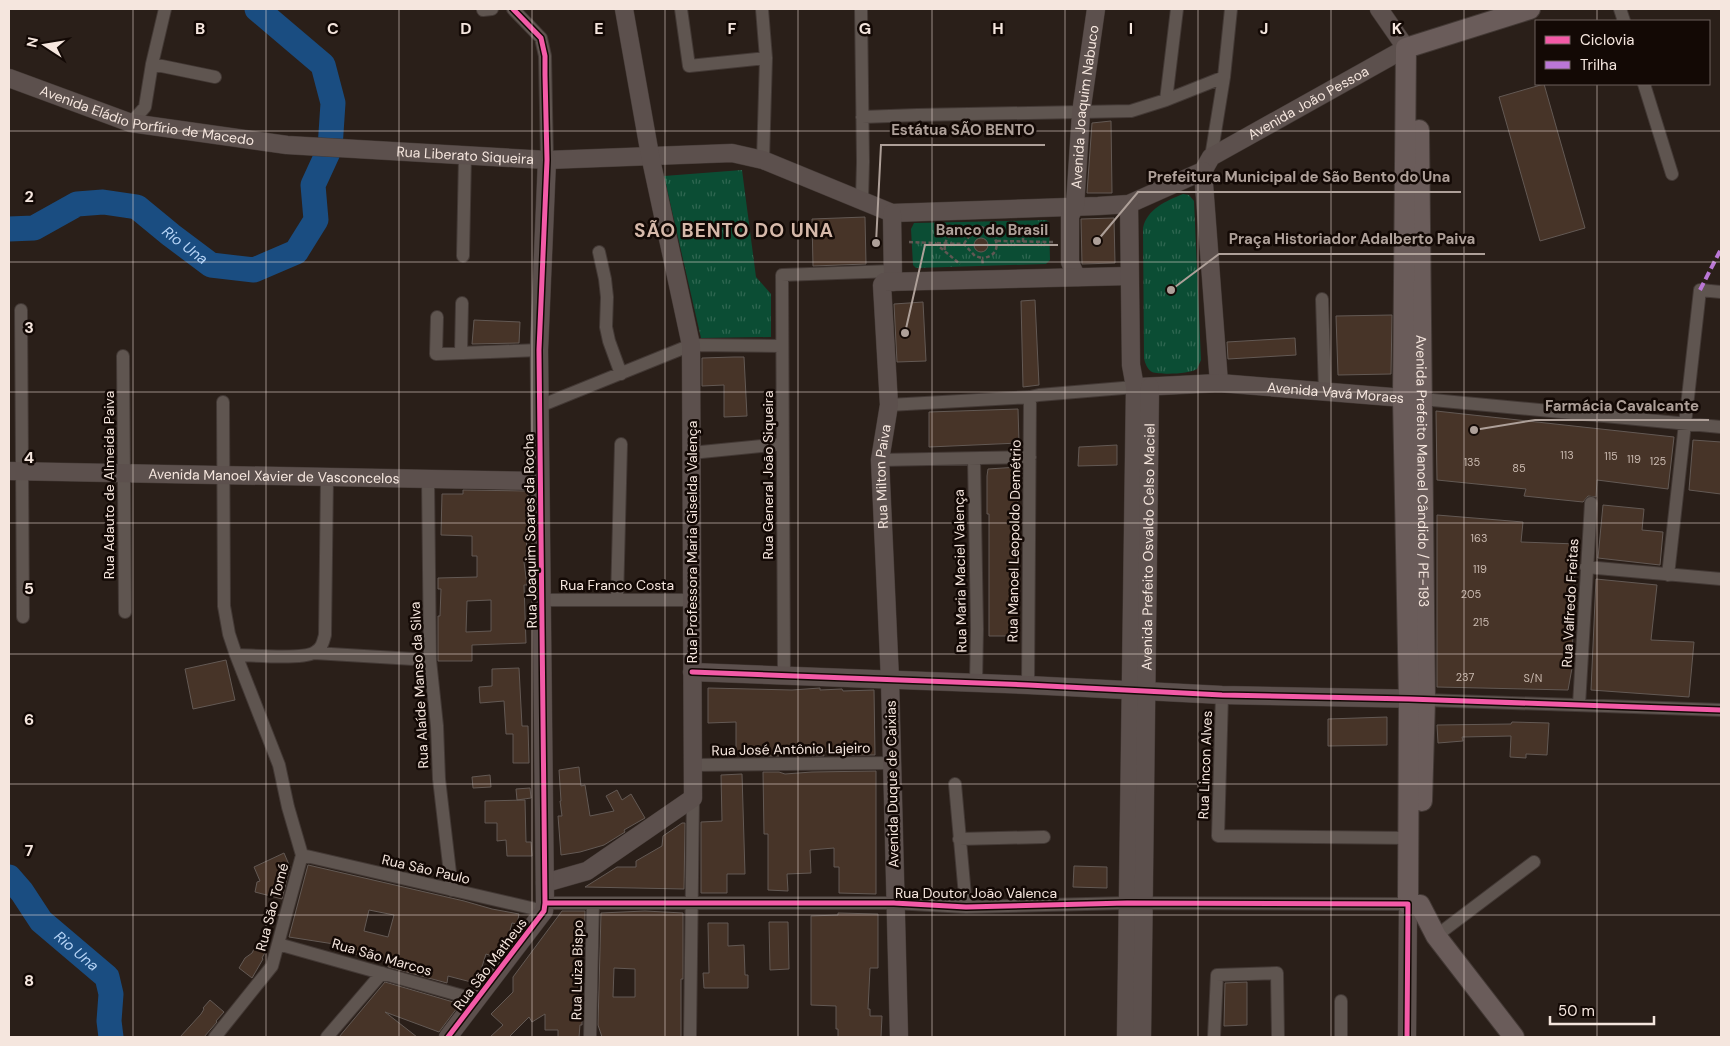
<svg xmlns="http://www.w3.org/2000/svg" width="1730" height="1046" viewBox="0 0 1730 1046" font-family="'DM Sans',sans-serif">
	<defs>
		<pattern id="park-tufts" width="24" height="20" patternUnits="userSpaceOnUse" patternTransform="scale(1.25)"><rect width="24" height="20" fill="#0b4d34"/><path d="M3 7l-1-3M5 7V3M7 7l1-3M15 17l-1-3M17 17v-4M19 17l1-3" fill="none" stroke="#2f6751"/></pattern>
	</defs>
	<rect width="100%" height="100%" fill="#2a1f19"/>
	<path fill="url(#park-tufts)" d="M742 170 756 277 771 294V337L701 338 664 176Z
		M1183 194 1189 195 1194 201 1201 360 1197 369C1190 374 1161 375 1152 372 1147 369 1145 363 1144 358L1143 228C1147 209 1166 201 1183 194Z
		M1046 220 1049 222 1050 260 1046 264 916 268 913 265 911 229 914 223Z"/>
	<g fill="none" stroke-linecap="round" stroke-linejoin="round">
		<g stroke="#1a4d81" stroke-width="25">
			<path id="s1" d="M9 229 34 228 77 204 103 202 137 207 171 235 211 265 254 270 296 252 316 220 313 185 330 148 333 103 323 65 257 9"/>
			<path id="s2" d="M9 877 22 892 41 921 107 977 111 994 109 1021 111 1037"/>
		</g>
	</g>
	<path fill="#473428" stroke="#635954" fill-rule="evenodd" d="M1544 84 1585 228 1540 241 1499 97Z
		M1111 121 1112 193H1087L1092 123Z
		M865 217 866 264 813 266 812 219Z
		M1114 218 1115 263 1082 264 1081 219Z
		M974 245a7 7 0 1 1 14 0a7 7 0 1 1-14 0Z
		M1035 300 1039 385 1023 387 1021 301Z
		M923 302 926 361 897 362 894 304Z
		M1392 315 1391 374 1338 375 1336 316Z
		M474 320 520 322 519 343 472 344Z
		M1295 338 1296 355 1228 359 1227 342Z
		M734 357H744L747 416 724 417V385L702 386V358Z
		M1018 409 1019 443 929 447V412Z
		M1436 411 1674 437 1668 489 1597 480 1596 497 1588 496 1583 502 1524 496 1526 489 1437 480Z
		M1693 440 1721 442V494L1689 490Z
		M1117 445V465L1078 466 1079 447Z
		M1018 467 1017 636H989V514H987V476L988 469Z
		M463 490 528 491 526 562H524L527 585H524L526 643 472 645V661H438V616H440L441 589H438V578L477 577V556H472V536L441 535 442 494H463ZM491 600V631L466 632 467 601Z
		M1603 505 1644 509 1642 530 1663 532 1660 565 1598 558Z
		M1437 515 1523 522 1521 542 1577 544 1574 585 1572 668 1568 690 1437 687Z
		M1596 579 1657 585 1651 640 1694 642 1689 697 1591 690Z
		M226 660 235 700 193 709 185 669Z
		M519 668 522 726H528L529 763H513V734H506L504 701 480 703 479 687 492 686V669Z
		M708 688 792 690 820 688V690L842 689 843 691 874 690 875 755H851V749L823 752 824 756H812V752H779V756H763V754L757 753H736V722L708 723Z
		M1387 717V745L1328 746V719Z
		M1512 722 1549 723 1547 755 1526 754V758L1510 757 1511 736 1462 737 1463 741 1438 743 1437 725 1511 724Z
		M579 767 581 786 585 785 590 816 614 811 606 796 617 790 622 800 631 794 645 818 624 830 625 832 604 845 580 852 561 855 558 816H562L560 801H561L559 770Z
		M876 771V894L839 893V867H834V848L810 850 811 873 787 874 788 891 768 890V834H764L763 772H779L785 774 812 772Z
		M742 774 745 874H727V893H701V822L722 821 721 775Z
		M490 775 491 787 473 788 472 777Z
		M530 788 531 798 517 800 516 789Z
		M525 800 526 842H531L532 856H507L506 840 497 841V823H485V801Z
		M682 823H685L684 889 585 887 617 867H636V861L662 846 663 836Z
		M284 853 290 867 282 899 255 892 257 882 260 881 254 867Z
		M308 865 464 901 492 909 519 914 517 924 512 923 507 942 504 946 502 945 500 951 495 957 486 954 480 973 477 972 475 983 448 976 447 983 388 967 389 962 343 951 344 948 333 946 334 944 289 937ZM369 910 394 915 388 937 364 931Z
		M1074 866 1107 867V888L1073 887Z
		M562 911H585L584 955H580L577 1012H582V1025H580L579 1037H558V1030H545V1014L532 1022 529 1017 509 1037H490L503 1025 491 1014 513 992V977Z
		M645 911 683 913V979H681V1037H602L598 1025 601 913ZM614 968 635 969V997H613Z
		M838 913 878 914V968H870L868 1009H870V1016H882L881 1037H838V1029H836V1006L811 1005V916L838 915Z
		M769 922H788L789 969 770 970Z
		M708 923H728V946L744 945 745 975H748V988H704L703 973H709Z
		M258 941 268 947 262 958 263 959 252 978 239 968 245 958 252 953Z
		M385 982 460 1004 439 1032 385 1012 417 1037H339Z
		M1247 982V1025L1224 1026 1225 983Z
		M210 1000 224 1012 216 1021 217 1022 204 1037H180L201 1014 204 1009 203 1008Z"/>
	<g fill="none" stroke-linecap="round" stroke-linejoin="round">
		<defs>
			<path id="street" d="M513 9 541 38 545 56 547 160
				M681 9 689 66 766 58
				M762 9 766 58 763 160
				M861 9 863 162 862 200
				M1620 9 1624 21
				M483 10 492 9
				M152 64 215 77
				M1644 84 1672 174
				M1166 100 1177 9
				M862 117 917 115 1131 111 1166 100 1224 77
				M131 123 145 107 152 64 165 9
				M1211 157 1224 77 1231 9
				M599 252 605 279 607 297 606 327 609 341 621 374
				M463 256 465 156
				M1322 299 1325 391
				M21 310 23 617
				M437 317 436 354 539 350
				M461 353 462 303
				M123 356 125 612
				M1422 399 1721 427
				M223 402 224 606 229 634 236 655 279 765 288 807 302 855
				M889 405 1030 397 1039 395 1135 387
				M540 406 691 345 782 346
				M691 453 782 444
				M974 459 977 629 976 683
				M880 460 1030 457
				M428 479 430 660 437 726 439 779 452 890
				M1586 567 1721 579
				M1668 575 1700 290 1721 292
				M542 600H692
				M617 600 621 444
				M314 653 430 660
				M236 655C251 655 305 660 315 652 322 648 323 642 325 635L327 477
				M784 675 782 275 893 271
				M1028 685 1030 397
				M1222 695 1218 836 1409 838
				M1425 700 1721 710
				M1579 705 1591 503
				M692 765 891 763
				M955 784 966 907
				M959 839 1044 837
				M302 855 544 911
				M545 903H894L966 907 1127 903 1408 904
				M1436 936 1534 862
				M278 944 477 1000
				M1341 1001V1037
				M215 1037 272 966 302 855
				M327 1037 382 973
				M590 1037 593 903
				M690 1037 693 798
				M1214 1037 1217 975 1277 973 1278 1037"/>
			<g id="secondary">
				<path id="s3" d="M9 78 131 123 287 145 547 160 732 153 763 160 892 213 1098 206 1129 204 1203 171 1211 157 1406 48 1379 9"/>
				<path d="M1203 171 1219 383"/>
				<path d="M892 213 893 282"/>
				<path id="s4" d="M1078 277 1074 272 1070 262V216L1075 206 1081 113 1096 9"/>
				<path id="s5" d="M1140 387 1219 383 1416 399"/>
				<path id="s6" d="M9 471 540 481"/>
				<path d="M692 672 1028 685 1222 695 1422 699"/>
				<path d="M545 883 587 871 693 798 691 345 650 155 624 9"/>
				<path d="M448 1037 544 911 545 903 539 350 547 160"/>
				<path id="s7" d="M899 1037 890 680 880 460 889 405 882 285 884 282 1129 276"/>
				<path d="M1126 1037 1135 387 1131 365 1129 204"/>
				<path id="s8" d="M1142 1037 1150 387"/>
				<path d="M1407 1037 1408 904"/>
			</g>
			<g id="primary">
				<path id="s9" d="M1419 130 1425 700 1422 801"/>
				<path d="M1514 1037 1436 936 1420 905 1408 904 1409 699 1403 398 1406 48 1530 9"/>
			</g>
		</defs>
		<use href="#street" stroke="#433935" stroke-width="14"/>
		<use href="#secondary" stroke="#433935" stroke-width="19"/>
		<use href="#primary" stroke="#433935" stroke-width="22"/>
		<path stroke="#605753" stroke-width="2.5" stroke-dasharray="4 2.5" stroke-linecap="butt" d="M981 227C999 233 1004 256 982 258
			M997 241 1053 242
			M909 242 935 243 960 264
			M1023 242V224
			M937 243 964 244 975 256 982 258 983 265
			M964 244C969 235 973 232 981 226
			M945 250C943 237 954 233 962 226"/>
		<use href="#street" stroke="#5f5550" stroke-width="12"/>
		<use href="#secondary" stroke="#5c504d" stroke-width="18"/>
		<use href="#primary" stroke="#6a5c5a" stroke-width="20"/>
		<path stroke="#ba77d6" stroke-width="4" stroke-dasharray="8 4" stroke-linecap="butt" d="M1700 290 1721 249"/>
		<defs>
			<path id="cycleway" d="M692 672 1028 685 1222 695 1409 699 1721 710
				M545 903H894L966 907 1127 903 1408 904 1407 1037
				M448 1037 544 911 545 903 539 350 547 160 545 75V56L541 38 513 9"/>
		</defs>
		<use href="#cycleway" stroke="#130905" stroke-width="8"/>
		<use href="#cycleway" stroke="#f35aa7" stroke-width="5"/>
	</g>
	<path fill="none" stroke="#f5e6de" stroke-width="1" stroke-opacity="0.55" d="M133 9V1037M266 9V1037M399 9V1037M532 9V1037M665 9V1037M798 9V1037M932 9V1037M1065 9V1037M1198 9V1037M1331 9V1037M1464 9V1037M1597 9V21M1597 84V1037M9 131H1721M9 262H1721M9 392H1721M9 523H1721M9 654H1721M9 784H1721M9 915H1721"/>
	<g text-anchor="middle" stroke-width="5" stroke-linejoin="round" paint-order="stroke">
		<g font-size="11" fill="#cabab0">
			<text x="1567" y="459">113</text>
			<text x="1611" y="460">115</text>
			<text x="1634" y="463">119</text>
			<text x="1658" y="465">125</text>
			<text x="1472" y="466">135</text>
			<text x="1519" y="472">85</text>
			<text x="1479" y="542">163</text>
			<text x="1480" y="573">119</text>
			<text x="1471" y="598">205</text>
			<text x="1481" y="626">215</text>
			<text x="1465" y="681">237</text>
			<text x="1533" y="682">S/N</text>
		</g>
		<g font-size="14" fill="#f5e6de" stroke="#130905">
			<text dy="5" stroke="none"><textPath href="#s3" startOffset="1350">Avenida João Pessoa</textPath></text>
			<text dy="5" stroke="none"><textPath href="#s4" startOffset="174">Avenida Joaquim Nabuco</textPath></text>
			<text dy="5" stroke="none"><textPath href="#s3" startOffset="144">Avenida Eládio Porfírio de Macedo</textPath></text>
			<text dy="5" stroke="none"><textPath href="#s3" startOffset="466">Rua Liberato Siqueira</textPath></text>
			<text dy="5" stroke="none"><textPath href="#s5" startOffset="196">Avenida Vavá Moraes</textPath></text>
			<text dy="5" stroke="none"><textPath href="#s9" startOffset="341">Avenida Prefeito Manoel Cândido / PE-193</textPath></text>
			<text transform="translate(768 475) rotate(-90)" y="5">Rua General João Siqueira</text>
			<text dy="5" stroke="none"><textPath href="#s6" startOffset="265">Avenida Manoel Xavier de Vasconcelos</textPath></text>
			<text dy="5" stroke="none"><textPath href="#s7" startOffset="561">Rua Milton Paiva</textPath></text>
			<text transform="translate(109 485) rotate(-90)" y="5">Rua Adauto de Almeida Paiva</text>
			<text transform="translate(530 531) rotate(-91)" y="5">Rua Joaquim Soares da Rocha</text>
			<text transform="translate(1014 541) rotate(-89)" y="5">Rua Manoel Leopoldo Demétrio</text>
			<text transform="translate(692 542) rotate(-90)" y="5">Rua Professora Maria Giselda Valença</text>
			<text dy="5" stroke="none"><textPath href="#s8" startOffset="490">Avenida Prefeito Osvaldo Celso Maciel</textPath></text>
			<text transform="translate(960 571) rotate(-91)" y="5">Rua Maria Maciel Valença</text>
			<text x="617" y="590">Rua Franco Costa</text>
			<text transform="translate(1570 603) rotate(-87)" y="5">Rua Valfredo Freitas</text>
			<text transform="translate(419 685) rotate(-93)" y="5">Rua Alaíde Manso da Silva</text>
			<text transform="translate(791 749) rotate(-1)" y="5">Rua José Antônio Lajeiro</text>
			<text transform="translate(1205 765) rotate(-88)" y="5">Rua Lincon Alves</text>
			<text transform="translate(892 784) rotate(-91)" y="5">Avenida Duque de Caixias</text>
			<text transform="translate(426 869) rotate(13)" y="5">Rua São Paulo</text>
			<text x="976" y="898">Rua Doutor João Valenca</text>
			<text transform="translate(272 907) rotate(-75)" y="5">Rua São Tomé</text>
			<text transform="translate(382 957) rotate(16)" y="5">Rua São Marcos</text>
			<text transform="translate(490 964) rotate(-53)" y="5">Rua São Matheus</text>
			<text transform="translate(577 970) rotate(-89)" y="5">Rua Luiza Bispo</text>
		</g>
		<g font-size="15" font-style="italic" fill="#b7d4f6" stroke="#130905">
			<text dy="5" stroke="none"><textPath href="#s1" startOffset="196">Rio Una</textPath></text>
			<text dy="5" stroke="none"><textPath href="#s2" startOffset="101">Rio Una</textPath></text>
		</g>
		<g font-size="19" font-weight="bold" letter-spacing="1" fill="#d6b9aa" stroke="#130905">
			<text x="734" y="237">SÃO BENTO DO UNA</text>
		</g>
	</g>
	<g font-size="16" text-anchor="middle" font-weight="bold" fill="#f5e6de" stroke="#130905" stroke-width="5" stroke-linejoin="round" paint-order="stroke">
		<text x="200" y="34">B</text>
		<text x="333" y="34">C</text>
		<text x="466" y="34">D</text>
		<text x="599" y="34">E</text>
		<text x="732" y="34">F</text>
		<text x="865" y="34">G</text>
		<text x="998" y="34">H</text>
		<text x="1131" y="34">I</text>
		<text x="1264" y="34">J</text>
		<text x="1397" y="34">K</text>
		<text x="29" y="202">2</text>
		<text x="29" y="333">3</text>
		<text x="29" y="463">4</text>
		<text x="29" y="594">5</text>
		<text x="29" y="725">6</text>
		<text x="29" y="856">7</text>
		<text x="29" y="986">8</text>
	</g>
	<path fill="none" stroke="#aea099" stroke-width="2" d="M876 243L881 145H1045M1097 241L1138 192H1461M905 333L925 245H1058M1171 290L1219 254H1485M1474 430L1535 420H1709"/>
	<g fill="#aea099" stroke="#130905" stroke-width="2">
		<circle cx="876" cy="243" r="5"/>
		<circle cx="1097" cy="241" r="5"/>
		<circle cx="905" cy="333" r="5"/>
		<circle cx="1171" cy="290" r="5"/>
		<circle cx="1474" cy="430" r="5"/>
	</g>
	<g font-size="15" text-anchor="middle" font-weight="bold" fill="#aea099" stroke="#130905" stroke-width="5" stroke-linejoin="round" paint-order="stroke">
		<text x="963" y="135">Estátua SÃO BENTO</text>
		<text x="1299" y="182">Prefeitura Municipal de São Bento do Una</text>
		<text x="992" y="235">Banco do Brasil</text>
		<text x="1352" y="244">Praça Historiador Adalberto Paiva</text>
		<text x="1622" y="411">Farmácia Cavalcante</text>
	</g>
	<rect width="1730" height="1046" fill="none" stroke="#f5e6de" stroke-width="20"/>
	<rect x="1535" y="20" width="175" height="65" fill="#130905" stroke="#6d615c"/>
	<rect x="1545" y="36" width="25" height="8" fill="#f35aa7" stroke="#6d615c"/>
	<text x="1580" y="45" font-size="15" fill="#f5e6de">Ciclovia</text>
	<rect x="1545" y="61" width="25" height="8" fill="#ba77d6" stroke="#6d615c"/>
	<text x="1580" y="70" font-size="15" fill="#f5e6de">Trilha</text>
	<g transform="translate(45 45) rotate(282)" stroke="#130905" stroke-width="4" paint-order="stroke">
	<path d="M0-4L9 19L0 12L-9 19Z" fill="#f5e6de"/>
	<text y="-8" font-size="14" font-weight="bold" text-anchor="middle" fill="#f5e6de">N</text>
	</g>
	<path d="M1550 1016v8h104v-8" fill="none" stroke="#f5e6de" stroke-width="2.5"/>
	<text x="1558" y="1016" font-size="15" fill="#f5e6de" stroke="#130905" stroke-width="4" paint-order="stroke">50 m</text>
</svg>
